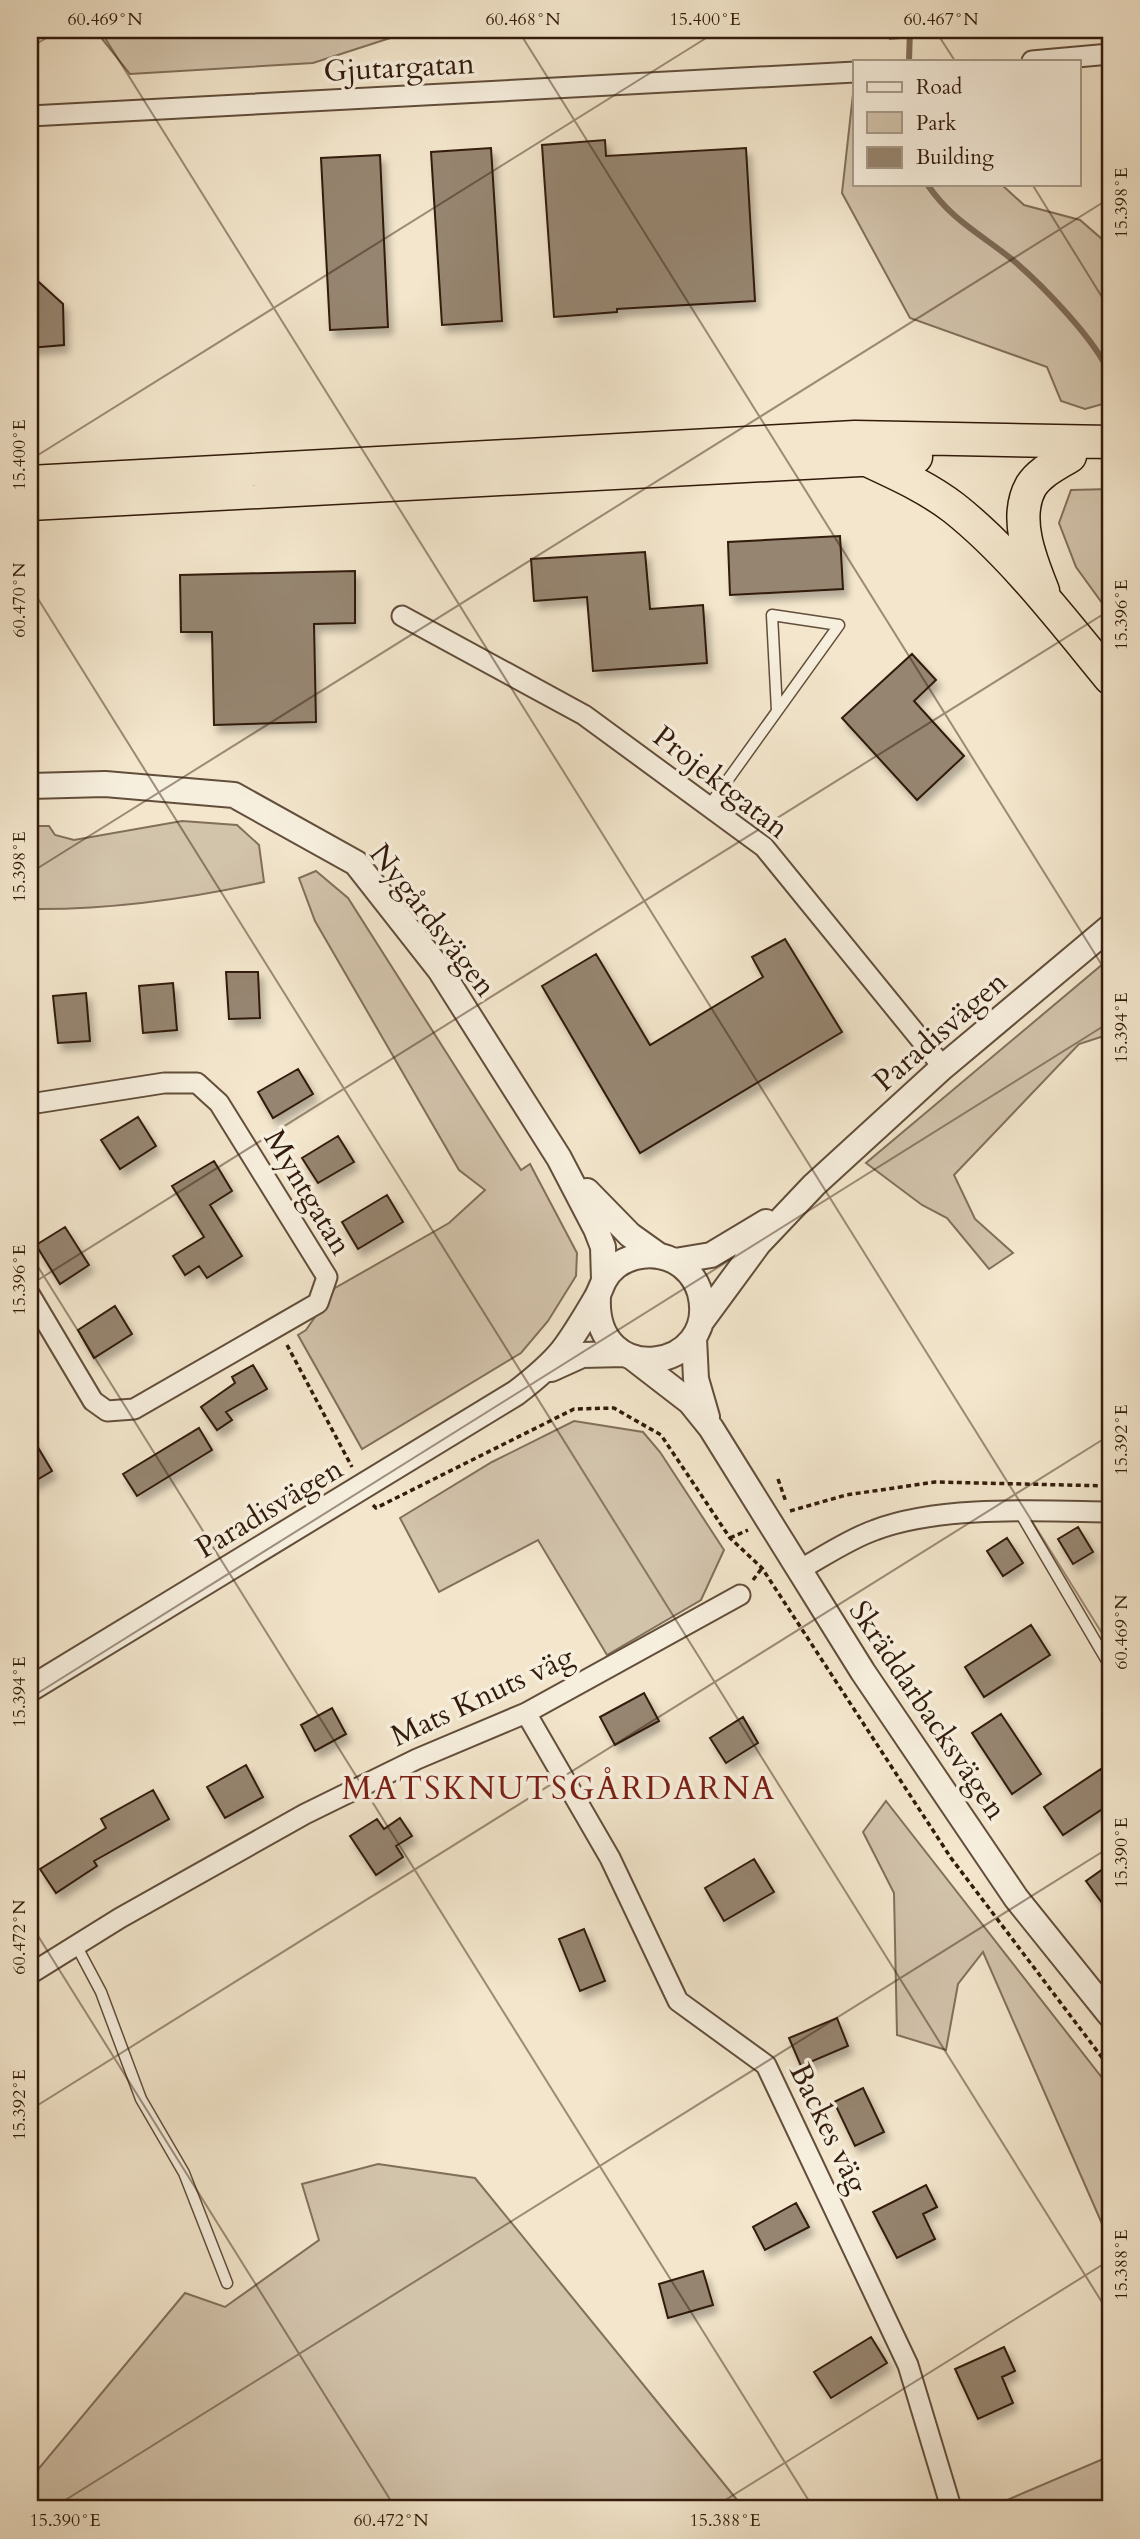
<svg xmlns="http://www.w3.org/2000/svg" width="1140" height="2539" viewBox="0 0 1140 2539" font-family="Cardo,serif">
	<defs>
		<filter id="shadow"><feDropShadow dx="4.5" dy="7" stdDeviation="3.5" flood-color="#0004"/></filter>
	</defs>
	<rect width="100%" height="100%" fill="#f3e6cc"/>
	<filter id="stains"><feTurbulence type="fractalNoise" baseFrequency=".00286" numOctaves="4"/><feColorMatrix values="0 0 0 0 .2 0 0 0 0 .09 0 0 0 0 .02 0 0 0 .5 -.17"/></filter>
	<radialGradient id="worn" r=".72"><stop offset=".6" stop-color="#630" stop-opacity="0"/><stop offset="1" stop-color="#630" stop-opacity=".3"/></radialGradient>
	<path fill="#d2c3ab" stroke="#826f5b" stroke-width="2" d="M95 30H415L313 63 130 74Z
		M890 30H993L890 39Z
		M853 94 855 184H1001L1024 205 1080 220 1110 246V402L1085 409 1061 401 1047 367 910 318 842 193Z
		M1110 489V614L1076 567 1059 523 1071 490Z
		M182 821 237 825 259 845 264 882C188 899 108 910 30 909V826H49L55 835 74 840Z
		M316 871 348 898 521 1170 530 1164 577 1253 576 1276 548 1321 521 1353 362 1449 298 1335 306 1330 335 1288 449 1223 485 1190 459 1170 315 921 299 878Z
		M1110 958V1034L1079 1044 954 1175 975 1219 1013 1253 989 1269 947 1218 922 1205 866 1163Z
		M574 1421 643 1432 660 1452 724 1550 701 1600 607 1655 538 1540 439 1592 400 1518 492 1462Z
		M886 1801 1110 2088V2242L983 1952 958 1984 946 2050 897 2035 894 1893 863 1832Z
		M378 2164 475 2178 742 2506 758 2509H30V2479L185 2293 225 2307 319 2240 302 2184Z
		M1110 2456V2509H986Z"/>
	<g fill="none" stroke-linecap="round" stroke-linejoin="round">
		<path stroke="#7e6b57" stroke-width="6" d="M909 61 910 30
			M927 184C953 222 980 233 1014 261 1042 285 1097 341 1110 375"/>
	</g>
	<path fill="#96856f" stroke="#321b0b" stroke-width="2" filter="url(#shadow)" d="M605 140 606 156 746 148 755 301 617 309V312L554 317 542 145Z
		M491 148 502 321 442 325 431 152Z
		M380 155 388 327 330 330 321 158Z
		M30 274 63 304 64 345 30 348Z
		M840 536 843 589 730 595 728 542Z
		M645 552 650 609 703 605 707 663 593 671 587 597 534 601 531 559Z
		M355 571V623L314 624 316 722 214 725 212 632H181L180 575Z
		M912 654 936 680 914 701 964 756 917 800 842 718Z
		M785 939 842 1032 640 1153 542 986 596 954 650 1045 763 977 752 957Z
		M226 972H258L260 1018 229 1019Z
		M173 983 177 1030 143 1033 139 986Z
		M86 993 90 1041 58 1043 53 996Z
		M298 1069 313 1094 273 1118 258 1092Z
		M138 1117 156 1146 120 1169 101 1140Z
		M338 1136 354 1162 318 1183 302 1158Z
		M214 1161 232 1191 210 1205 242 1256 207 1278 199 1266 185 1275 173 1256 204 1237 172 1186Z
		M387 1195 403 1222 358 1249 342 1222Z
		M65 1227 89 1265 60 1284 36 1245Z
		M115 1306 132 1334 94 1358 78 1330Z
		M253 1365 267 1389 226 1412 232 1420 217 1430 201 1407 235 1383 232 1377Z
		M199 1428 212 1450 137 1496 123 1474Z
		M30 1434 52 1471 30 1484Z
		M1078 1527 1093 1552 1073 1564 1058 1539Z
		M1007 1538 1023 1563 1003 1576 987 1551Z
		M1031 1625 1050 1655 984 1697 965 1667Z
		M644 1693 659 1721 615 1745 600 1717Z
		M332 1708 346 1734 315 1751 301 1725Z
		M1001 1714 1041 1774 1012 1794 972 1733Z
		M743 1717 758 1743 726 1763 710 1738Z
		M246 1765 263 1797 225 1818 207 1787Z
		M1101 1769 1110 1783V1804L1063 1835 1044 1807Z
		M153 1790 169 1819 94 1861 97 1866 56 1893 40 1869 106 1828 101 1819Z
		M400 1818 412 1836 396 1846 403 1857 376 1875 350 1836 377 1819 384 1829Z
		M754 1859 774 1892 724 1921 705 1888Z
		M1110 1864V1914L1086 1881Z
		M584 1929 605 1981 580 1991 559 1939Z
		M837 2018 848 2046 801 2066 789 2038Z
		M863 2088 884 2132 855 2146 834 2102Z
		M926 2185 937 2207 923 2214 935 2239 897 2258 873 2212Z
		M796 2203 809 2227 765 2250 753 2227Z
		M703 2271 713 2305 668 2318 659 2284Z
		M871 2337 887 2363 831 2398 814 2372Z
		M1004 2347 1015 2371 1002 2377 1013 2403 978 2419 955 2369Z"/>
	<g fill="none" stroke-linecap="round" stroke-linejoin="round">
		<defs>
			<path id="service" d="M709 806 839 625 772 615 777 711
				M1019 1511 1110 1666
				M76 1945 101 1992 141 2099 184 2173 227 2283"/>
			<path id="minor" d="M1032 61 1110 54
				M30 116 855 72
				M402 616 584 715 764 847 943 1067
				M30 1104 164 1083H197L219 1103 327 1277 318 1303 134 1409 107 1411 93 1401 30 1295
				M799 1570C823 1557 849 1539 875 1530 940 1505 1041 1511 1110 1512
				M526 1713 610 1858 678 2001 766 2065 908 2365 950 2504
				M30 1974 120 1918 305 1814 417 1759 526 1713 740 1595"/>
			<path id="tertiary" d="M30 786 105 784 234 795 356 863 440 970 559 1158 596 1229 603 1247 604 1280
				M587 1191 630 1235 658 1255
				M675 1261 711 1255 766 1222
				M701 1322 759 1243 814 1185 943 1067 1110 927
				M694 1338 696 1379 707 1417
				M633 1358 690 1402 711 1428 863 1672 1016 1898 1110 2015
				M551 1369 582 1355 624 1354
				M30 1689 516 1393C533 1380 550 1366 563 1350 575 1334 585 1317 595 1300 599 1294 601 1287 604 1281 617 1256 650 1249 674 1261 686 1267 696 1279 700 1293 720 1372 593 1390 598 1297"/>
			<path id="trunk" d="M869 461C899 475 928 488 954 508 1012 554 1063 621 1110 678
				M30 482 855 437 1110 442
				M30 504 916 457
				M1043 591C1031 561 1013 518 1031 486 1040 472 1057 464 1070 456"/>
		</defs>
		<use href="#service" stroke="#624e3b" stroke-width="13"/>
		<use href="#minor" stroke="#624e3b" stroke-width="23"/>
		<use href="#tertiary" stroke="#624e3b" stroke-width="28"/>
		<use href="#trunk" stroke="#321b0b" stroke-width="35"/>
		<path stroke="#321b0b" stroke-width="3.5" stroke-dasharray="5 3.5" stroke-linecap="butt" d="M287 1345 352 1467
			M778 1479 786 1502
			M373 1505 376 1508 574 1409 614 1408 661 1435 730 1538 762 1568 951 1858 1110 2068
			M790 1511 846 1495 935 1482 1110 1486
			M730 1538 748 1530
			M753 1580 762 1568"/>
		<use href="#service" stroke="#f7efde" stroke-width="10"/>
		<use href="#minor" stroke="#f7efde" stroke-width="19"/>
		<use href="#tertiary" stroke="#f7efde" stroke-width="24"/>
		<use href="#trunk" stroke="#f3e6cc" stroke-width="32"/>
	</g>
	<path fill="none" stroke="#321b0b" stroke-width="2" stroke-opacity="0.45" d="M100 30 1110 1646M518 30 1110 978M935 30 955 61M30 48 59 30M1032 184 1110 310M30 460 719 30M30 586 1110 2315M30 873 1110 198M30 1254 814 2509M30 1285 1110 610M30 1698 1110 1022M30 1923 396 2509M30 2110 1110 1435M51 2509 1110 1847M711 2509 1110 2260"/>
	<g text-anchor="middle" stroke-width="7" stroke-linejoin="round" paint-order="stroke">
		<g font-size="30" fill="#321b0b" stroke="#f7efde">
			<text transform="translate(399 67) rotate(-3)" y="10">Gjutargatan</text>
			<text transform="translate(721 782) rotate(38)" y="10">Projektgatan</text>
			<text transform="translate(433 920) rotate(52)" y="10">Nygårdsvägen</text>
			<text transform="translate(940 1031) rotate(-41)" y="10">Paradisvägen</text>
			<text transform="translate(308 1192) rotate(59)" y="10">Myntgatan</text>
			<text transform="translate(269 1508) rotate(-31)" y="10">Paradisvägen</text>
			<text transform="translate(482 1696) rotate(-25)" y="10">Mats Knuts väg</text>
			<text transform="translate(928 1710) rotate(56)" y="10">Skräddarbacksvägen</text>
			<text transform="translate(829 2128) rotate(64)" y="10">Backes väg</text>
		</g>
		<g font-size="32" letter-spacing="2" fill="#7a1f14" stroke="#f7efde">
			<text x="559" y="1799">MATSKNUTSGÅRDARNA</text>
		</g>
	</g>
	<rect width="1140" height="2539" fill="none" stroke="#f3e6cc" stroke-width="77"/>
	<rect x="853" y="60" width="228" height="126" fill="#f7efde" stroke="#a89a8a" stroke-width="2"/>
	<rect x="867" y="82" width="35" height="10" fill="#f7efde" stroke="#a89a8a" stroke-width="2"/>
	<text x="916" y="94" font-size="21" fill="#321b0b">Road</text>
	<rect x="867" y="112" width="35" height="21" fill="#d2c3ab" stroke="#a89a8a" stroke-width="2"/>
	<text x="916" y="130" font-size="21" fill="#321b0b">Park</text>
	<rect x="867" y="147" width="35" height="21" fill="#96856f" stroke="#a89a8a" stroke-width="2"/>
	<text x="916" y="164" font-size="21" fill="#321b0b">Building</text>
	<rect x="38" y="38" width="1064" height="2462" fill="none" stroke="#321b0b" stroke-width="2.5"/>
	<g font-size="18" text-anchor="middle" fill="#321b0b">
		<text x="105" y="25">60.469°N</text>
		<text x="523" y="25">60.468°N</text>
		<text x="705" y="25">15.400°E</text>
		<text x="941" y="25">60.467°N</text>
		<text transform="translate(1121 203) rotate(-90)" y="6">15.398°E</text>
		<text transform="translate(19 455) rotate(-90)" y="6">15.400°E</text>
		<text transform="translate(19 600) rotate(-90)" y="6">60.470°N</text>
		<text transform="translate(1121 615) rotate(-90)" y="6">15.396°E</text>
		<text transform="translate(19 867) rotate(-90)" y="6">15.398°E</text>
		<text transform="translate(1121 1028) rotate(-90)" y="6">15.394°E</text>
		<text transform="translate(19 1280) rotate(-90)" y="6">15.396°E</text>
		<text transform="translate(1121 1440) rotate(-90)" y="6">15.392°E</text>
		<text transform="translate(1121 1632) rotate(-90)" y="6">60.469°N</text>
		<text transform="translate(19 1692) rotate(-90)" y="6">15.394°E</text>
		<text transform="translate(1121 1853) rotate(-90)" y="6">15.390°E</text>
		<text transform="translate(19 1937) rotate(-90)" y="6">60.472°N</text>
		<text transform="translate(19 2105) rotate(-90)" y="6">15.392°E</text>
		<text transform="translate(1121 2265) rotate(-90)" y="6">15.388°E</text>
		<text x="65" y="2526">15.390°E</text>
		<text x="391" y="2526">60.472°N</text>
		<text x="725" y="2526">15.388°E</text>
	</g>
	<rect width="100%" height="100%" filter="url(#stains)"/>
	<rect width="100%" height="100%" fill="url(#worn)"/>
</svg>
